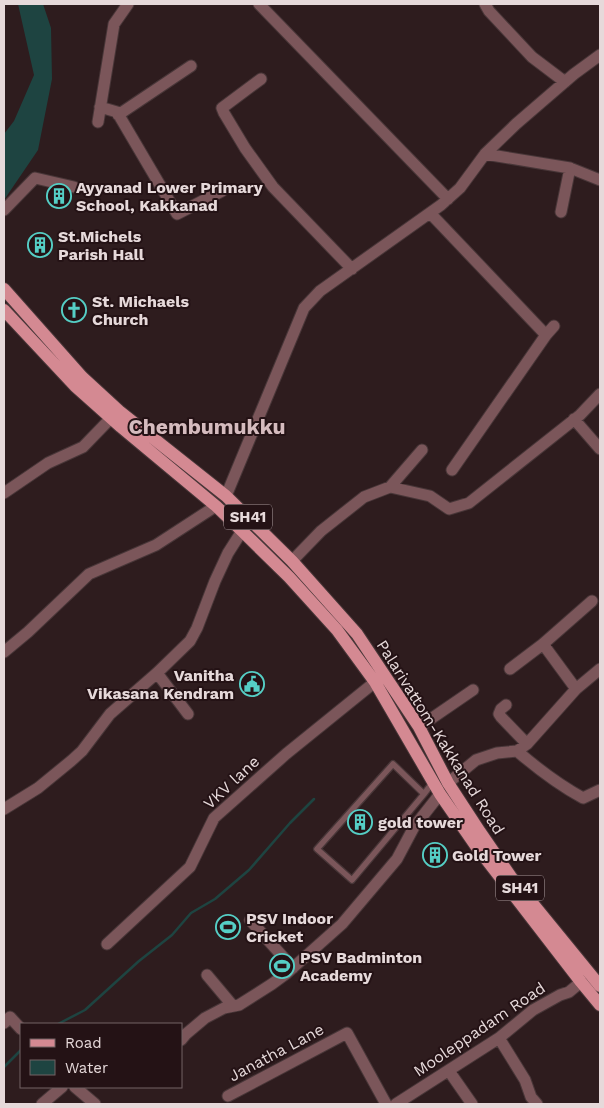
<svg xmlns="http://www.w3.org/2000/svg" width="604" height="1108" viewBox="0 0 604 1108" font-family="'Work Sans',sans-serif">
	<rect width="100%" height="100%" fill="#2e1c1e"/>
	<path fill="#1e4441" d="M18 4H43L51 28 52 79 38 150 4 200V134L14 121 34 75Z"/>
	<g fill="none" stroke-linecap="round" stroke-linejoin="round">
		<path stroke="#1e4441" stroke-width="2.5" d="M58 1024 85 1010 139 961 172 935 191 913 215 899 249 870 290 823 314 799
			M4 1067 21 1050"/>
		<defs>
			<path id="service" d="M424 794 393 764 317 849 352 880 424 794 433 782"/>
			<path id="minor" d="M259 4 448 199
				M485 4 489 11 532 57 565 82
				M261 79 222 108 224 113 245 148 273 187 352 269
				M100 107 117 112 177 214 222 191
				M118 115 191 66
				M98 122 114 24 128 4
				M485 154 570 168 600 180
				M4 210 35 178 74 187
				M561 212 570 168
				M430 213 546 335
				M574 419 600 449
				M452 470 546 335 554 326
				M390 487 422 450
				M4 493 48 463 83 447 111 418
				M226 496 304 308 320 291 441 205 460 188 485 154 516 124 574 74 600 55
				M292 561 321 531 364 497 390 487 430 496 449 509 469 503 580 415 600 394
				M543 644 576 689
				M4 652 28 632 89 574 156 545 216 506
				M510 669 543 644 592 601
				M157 673 188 714
				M506 705 501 709 499 714 501 717 527 744
				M419 727 473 690
				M517 751C538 769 559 785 583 798L600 790
				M448 783 476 760 497 753 517 751 527 744 576 689 600 669
				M4 809 38 788 71 761 82 751 110 714 157 673 190 641 197 628 215 581 228 553 242 531
				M250 920 293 968
				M107 944 190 867 214 818 286 754 375 682
				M207 975 233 1006
				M4 1023 10 1017 21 1029
				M499 1038 525 1080 531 1097 537 1104
				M181 1040 186 1034 205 1018 224 1008 239 1005 272 984 287 973 342 924 397 859 414 827 440 794
				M449 1071 472 1104
				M75 1087 95 1104
				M228 1096 347 1033 386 1104
				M42 1104 62 1087
				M396 1104 499 1038 533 1010 560 995 569 992 581 982"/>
			<path id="primary" d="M4 289 82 377 119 411 226 496 292 561 357 634 419 727 448 783 480 832 511 877 600 986
				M4 310 75 386 121 427 216 506 242 531 289 577 337 630 375 682 440 794 476 846 581 982 600 1005"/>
		</defs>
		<use href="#service" stroke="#483638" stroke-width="8"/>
		<use href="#minor" stroke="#483638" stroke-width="13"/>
		<use href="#primary" stroke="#483638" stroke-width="14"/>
		<use href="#service" stroke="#7b565a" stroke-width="5.5"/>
		<use href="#minor" stroke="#7b565a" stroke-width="11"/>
		<use href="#primary" stroke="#d48992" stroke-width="12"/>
	</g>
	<defs>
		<symbol id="building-ring" viewBox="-11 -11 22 22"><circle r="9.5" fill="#241215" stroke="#55cec5" stroke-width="1.5"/><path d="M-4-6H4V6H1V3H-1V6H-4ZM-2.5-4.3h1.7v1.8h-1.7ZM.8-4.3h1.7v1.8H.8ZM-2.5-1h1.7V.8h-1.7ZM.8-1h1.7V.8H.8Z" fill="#55cec5"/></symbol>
		<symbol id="church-ring" viewBox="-11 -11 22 22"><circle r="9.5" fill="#241215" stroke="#55cec5" stroke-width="1.5"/><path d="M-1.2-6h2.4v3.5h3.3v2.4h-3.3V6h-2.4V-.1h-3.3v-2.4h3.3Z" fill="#55cec5"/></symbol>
		<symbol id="civic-ring" viewBox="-11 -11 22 22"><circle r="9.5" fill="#241215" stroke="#55cec5" stroke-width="1.5"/><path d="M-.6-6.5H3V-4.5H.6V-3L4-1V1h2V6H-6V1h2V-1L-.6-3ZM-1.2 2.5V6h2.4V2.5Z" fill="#55cec5"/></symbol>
		<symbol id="stadium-ring" viewBox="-11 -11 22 22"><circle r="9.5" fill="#241215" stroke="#55cec5" stroke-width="1.5"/><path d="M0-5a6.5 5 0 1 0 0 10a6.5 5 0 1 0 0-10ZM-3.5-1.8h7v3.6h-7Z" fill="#55cec5"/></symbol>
	</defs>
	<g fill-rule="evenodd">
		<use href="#building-ring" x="45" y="182" width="28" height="28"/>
		<use href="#building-ring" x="26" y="231" width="28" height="28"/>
		<use href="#church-ring" x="60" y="296" width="28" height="28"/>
		<use href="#civic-ring" x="238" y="670" width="28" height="28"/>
		<use href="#building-ring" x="346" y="808" width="28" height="28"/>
		<use href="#building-ring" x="421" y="841" width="28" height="28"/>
		<use href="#stadium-ring" x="214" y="913" width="28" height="28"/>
		<use href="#stadium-ring" x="268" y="952" width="28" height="28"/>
	</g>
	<g text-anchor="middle" stroke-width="4" stroke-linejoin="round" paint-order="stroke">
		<g fill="#241215" stroke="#ac9d9f" stroke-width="1">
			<rect x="224" y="504.5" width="48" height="25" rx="4"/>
			<rect x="496" y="875.5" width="48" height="25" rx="4"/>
		</g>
		<g font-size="15" font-weight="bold" fill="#e6d9da">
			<text x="248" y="522">SH41</text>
			<text x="520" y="893">SH41</text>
		</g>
		<g font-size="16" font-weight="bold" fill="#e6d9da" stroke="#241215" text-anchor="start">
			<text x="76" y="193">Ayyanad Lower Primary<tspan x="76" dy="18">School, Kakkanad</tspan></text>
			<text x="58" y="242">St.Michels<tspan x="58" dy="18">Parish Hall</tspan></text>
			<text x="92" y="307">St. Michaels<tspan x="92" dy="18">Church</tspan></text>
			<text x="234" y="681" text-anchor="end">Vanitha<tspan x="234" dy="18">Vikasana Kendram</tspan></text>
			<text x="378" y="828">gold tower</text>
			<text x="452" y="861">Gold Tower</text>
			<text x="246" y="924">PSV Indoor<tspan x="246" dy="18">Cricket</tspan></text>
			<text x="300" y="963">PSV Badminton<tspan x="300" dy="18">Academy</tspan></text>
		</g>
		<g font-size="16" fill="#e6d9da" stroke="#241215">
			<text transform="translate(441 737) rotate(58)" y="6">Palarivattom-Kakkanad Road</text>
			<text transform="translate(231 782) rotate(-43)" y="6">VKV lane</text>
			<text transform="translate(479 1029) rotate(-34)" y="6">Mooleppadam Road</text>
			<text transform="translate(276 1052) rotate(-28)" y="6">Janatha Lane</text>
		</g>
		<g font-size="21" font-weight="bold" fill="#d5bbbe" stroke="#241215">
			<text x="207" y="434">Chembumukku</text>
		</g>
	</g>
	<rect width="604" height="1108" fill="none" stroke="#e6d9da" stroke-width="10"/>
	<rect x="20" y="1023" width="162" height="65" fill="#241215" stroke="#726264"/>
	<rect x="30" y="1039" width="25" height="8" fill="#d48992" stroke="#726264"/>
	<text x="65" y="1048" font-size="15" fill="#e6d9da">Road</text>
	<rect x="30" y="1060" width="25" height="15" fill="#1e4441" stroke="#726264"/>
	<text x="65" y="1073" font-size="15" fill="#e6d9da">Water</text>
</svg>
